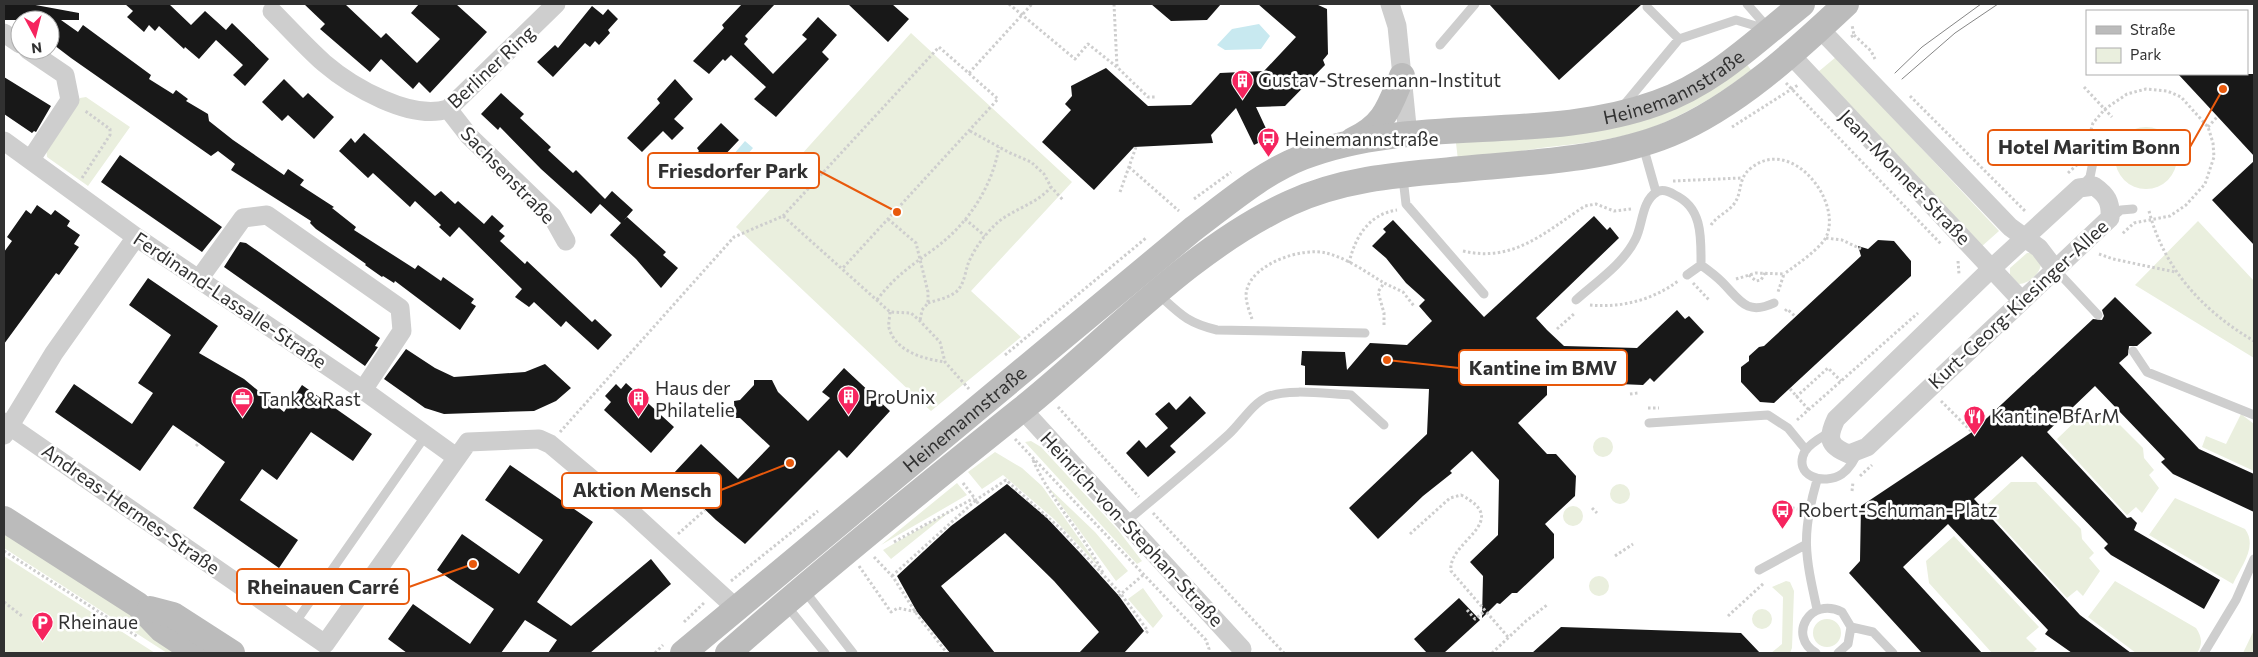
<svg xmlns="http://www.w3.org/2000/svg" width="2258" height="657" viewBox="0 0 2258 657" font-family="Commissioner,sans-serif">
	<rect width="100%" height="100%" fill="#fff"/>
	<path fill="#eaefde" d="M911 33 1072 182 971 291 1021 337 931 411 736 227Z
		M1836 57 1999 231 1981 247 1818 72Z
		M1746 63 1751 70C1724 91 1695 109 1663 123 1624 140 1582 143 1541 148 1513 152 1485 157 1458 160L1456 143 1527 137Z
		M86 97 130 127 88 186 47 157 46 146 80 98Z
		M2115 158a31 31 0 1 1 62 0a31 31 0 1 1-62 0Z
		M2198 221 2254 281V358L2135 285Z
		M2027 253H2031L2041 264C2040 274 2028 284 2019 284L2010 275V268Z
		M2084 413 2109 414 2143 448 2144 458 2154 470 2149 475 2159 488 2142 513 2136 507 2127 515 2057 439Z
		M2241 414 2254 424V471L2202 447 2206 436 2226 444Z
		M1593 447a10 10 0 1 1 20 0a10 10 0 1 1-20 0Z
		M1031 441 1041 447 1118 530 1142 561 1137 564 1025 442Z
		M995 452 1022 468 1042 486 1100 568 1054 519 1003 475 982 489 968 472Z
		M2011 482H2036L2081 529 2082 539 2094 553 2089 558 2100 571 2083 596 2077 590 2067 598 1984 507Z
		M957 483 967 495 881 545Z
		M1610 494a10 10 0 1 1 20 0a10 10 0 1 1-20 0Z
		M1048 487 1095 532 1128 571 1116 581Z
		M2175 498 2245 529C2258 547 2241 566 2233 584L2149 535Z
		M1563 516a10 10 0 1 1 20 0a10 10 0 1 1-20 0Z
		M952 510 891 559 883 550Z
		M4 531 188 653H167L4 548Z
		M1954 536 2039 627 2026 638 2037 649 2032 653H1992L1929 583 1926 561Z
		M4 555V556L155 653H4Z
		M1589 586a10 10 0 1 1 20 0a10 10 0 1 1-20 0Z
		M1786 581 1790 582 1794 591 1792 648 1790 653H1771L1782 644 1783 597 1772 587Z
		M2115 581 2196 628C2202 637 2203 644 2197 653H2136L2088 617Z
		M1143 588 1163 616 1153 628 1128 599Z
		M1752 619a10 10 0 1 1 20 0a10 10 0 1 1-20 0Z
		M1813 633a14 14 0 1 1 28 0a14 14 0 1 1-28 0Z
		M2254 630V653H2243Z"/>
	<path fill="#c8e9f0" d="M1259 24 1270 36 1261 49 1225 50 1217 45 1232 29Z
		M745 141 753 148 741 162 736 161 733 155Z"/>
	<path fill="#181818" d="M4 4H30L79 13V20H61L78 32 83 25 151 75 149 79 173 94 176 90 188 99 186 101 208 114 209 121 233 140 284 175 288 169 304 180 300 185 334 207 332 208 356 227 354 230 415 269 418 265 441 281 443 277 474 299 471 303 476 306 460 330 395 281 394 283 383 276 382 277 365 265 366 264 316 229 310 223 311 221 231 170 235 164 218 151 211 156 71 58 50 42V20H4Z
		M125 4H169L191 25 205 11 226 30 232 23 269 59 245 86 233 75 243 65 216 40 199 59 185 47 184 49 159 26 155 31 149 25 144 32 127 17 133 11Z
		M304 4H345L381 38 386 33 417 63 440 39 411 13 419 4H456L487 32 430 93 419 82 413 89 381 59 370 72 320 29 325 24Z
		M742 4H775L745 36 748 39 744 44 773 74 807 39 802 35 818 17 837 35 822 52 829 59 776 117 754 99 766 87 731 55 725 61 723 59 709 74 693 61 724 28 722 25Z
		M848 4H892L909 19 888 42Z
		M1151 4H1221L1207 20 1171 21Z
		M1258 4H1316L1327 9 1328 54 1323 60 1325 65 1285 106 1256 107 1270 137 1254 145 1236 108 1211 135 1213 143 1134 147 1094 190 1042 142 1071 110 1065 104 1072 96 1071 86 1106 68 1148 106 1191 105 1220 73 1264 71 1296 37Z
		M1489 4H1642L1559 80Z
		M592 6 603 15 608 9 618 19 608 30 610 33 599 45 595 41 590 47 585 43 553 77 537 62 555 45 558 48Z
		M2178 74H2254V156L2205 103Z
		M4 77 51 106 36 132 34 131 32 133 4 114Z
		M284 79 303 98 308 93 334 117 314 139 288 115 282 121 262 102Z
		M675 79 693 99 674 119 684 128 672 140 663 131 642 152 627 138 660 103 657 99Z
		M501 93 524 114 520 118 551 147 548 150 573 173 576 170 605 199 612 191 633 210 624 220 627 217 666 252 663 255 678 268 661 288 636 259 610 235 621 223 600 204 591 214 541 169 500 127 498 130 481 114Z
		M721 123 739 140 720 160 718 164 725 170 709 187 684 167 699 151 697 148Z
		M364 133 435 196 441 191 455 204 458 201 484 224 492 215 504 226 499 231 505 236 500 241 525 264 527 261 592 322 595 319 612 335 598 350 566 321 561 327 534 302 529 307 515 297 522 289 459 227 450 237 439 227 441 225 415 201 410 207 373 173 368 178 339 151 351 138 355 143Z
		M120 155 222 227 202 252 101 182Z
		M2254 161V245L2212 200Z
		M37 205 51 215 55 210 70 221 67 226 80 235 74 244 79 247 59 275 56 273 4 344V252L12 241 7 237 26 210 31 214Z
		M1594 216 1607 230 1610 227 1619 238 1536 318 1547 330 1564 346 1637 348 1677 310 1685 319 1689 316 1704 332 1654 382 1650 378 1643 385 1547 381V395L1518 423 1547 454H1556L1576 476 1575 496 1545 524 1554 534V558L1517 593H1512L1500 604 1497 603 1482 618 1483 576 1470 562 1498 535 1499 480 1472 451 1450 471 1452 473 1423 496 1378 539 1349 508 1427 434 1429 389 1305 385V366L1301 365 1302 351 1345 352 1347 370 1370 343 1407 345 1432 321 1419 306 1425 300 1406 283 1386 258 1372 246 1386 232 1383 229 1393 220 1484 317Z
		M1878 240 1894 241 1911 261V276L1774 403 1760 402 1741 382V367L1749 361V356L1759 347 1764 346 1861 256 1858 246 1868 249Z
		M240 242 246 243 259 252 380 338 375 346 378 347 365 366 224 267Z
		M148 278 218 326 199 353 244 379 284 412 302 385 372 434 353 461 311 432 277 480 262 469 240 500 298 540 279 568 193 508 225 462 199 443 173 425 140 471 55 412 74 384 132 424 153 393 138 383 171 335 129 305Z
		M2115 297 2152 333 2137 346H2129L2128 355 2119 363 2199 449 2254 474V512L2173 474 2161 462 2165 459 2095 386 2047 432 2127 518 2131 517 2137 523 2134 530 2220 580 2204 609 2111 555 2104 548 2108 544 2022 456 1974 499 2080 615 2131 653H2072L2045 634 2048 630 1948 524 1903 567 1982 653H1922L1849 573 1860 561 1861 506 1972 432 2093 319 2102 320 2104 316 2102 310Z
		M406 349 435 368 454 377 525 372 545 364 571 388 556 401 534 411 444 414 425 408 384 379Z
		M844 368 890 411 847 458 839 450 745 544 716 520 673 479V474L701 444 738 479 770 446 740 418H735L734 401 740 400 754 385V380H772L778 392 808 421 830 398 822 392Z
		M626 383 674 427 651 453 604 410 611 402 605 396 616 384 621 389Z
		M1190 396 1206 413 1170 446 1176 452 1148 477 1126 453 1139 440 1146 448 1168 428 1155 414 1169 402 1176 410Z
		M510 465 593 522 537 602 571 626 651 559 671 584 590 653H548L557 640 525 620 501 653H407L388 639 413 604 470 644 494 609 437 570 462 534 519 574 543 540 485 500Z
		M1007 484 1047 518 1081 554 1119 596 1144 631 1124 653H1079L1099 632 1054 581 1005 533 941 586 995 653H950L917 612 897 576 951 526Z
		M1459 598 1480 620 1444 653H1427L1414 639Z
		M1561 627 1741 633 1760 653H1532Z"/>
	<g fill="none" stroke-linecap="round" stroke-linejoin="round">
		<path stroke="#cecece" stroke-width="3" stroke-dasharray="2.5 2.5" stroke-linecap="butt" d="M1009 4 1075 59 1088 44 1117 67 1148 97H1155
			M1114 4 1117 67
			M1854 35 1871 51 1875 59
			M1851 37 1854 35 1852 25
			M969 73 1032 4
			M1786 83 1941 244
			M2084 87 2112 117
			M1910 96 2026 212
			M1732 127 1798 85
			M2208 127 2218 116
			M970 131 1010 153 1031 162 1044 174 1051 187 1063 200
			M2084 154 2093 123 2105 109 2127 94 2146 89 2167 91 2181 97 2208 127 2213 143 2214 157 2205 184 2186 205 2170 216 2134 223 2122 234
			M1129 167 1179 211
			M2068 173 2080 162
			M82 178 110 135V129L84 110
			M1673 181 1741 178
			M1120 192 1136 147
			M1194 199 1231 172
			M2149 211C2164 269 2203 311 2254 341
			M783 216 939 47 998 99 842 269
			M888 219 916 243 928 292V303L922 310 920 321
			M965 219 985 236
			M1711 225C1717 216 1728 212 1734 204 1743 192 1737 179 1751 168 1791 136 1841 199 1827 235 1822 248 1796 265 1784 274
			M1826 238 1842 240 1861 249
			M1463 251C1514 263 1545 232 1585 206L1596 204 1614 211 1631 209
			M2099 254 2113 259 2175 272
			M1958 261 1959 274
			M1349 263C1355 237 1369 214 1397 210
			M1749 275 1756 281 1761 280 1765 273
			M1736 279 1756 273 1784 274 1778 292
			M1693 283 1710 301
			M877 300C893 278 912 265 934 249 967 225 992 188 999 147
			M928 303C937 300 948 298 956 292 964 285 965 273 968 264 974 249 985 234 997 223 1013 209 1037 204 1051 187
			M1590 305C1621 308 1653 300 1678 281
			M1785 311 1787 309 1796 317
			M890 312C890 316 888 324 889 328 896 352 924 359 945 362
			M1252 319C1249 310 1244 298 1247 289 1254 263 1303 247 1326 253 1347 258 1366 272 1384 283
			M1384 325V313L1378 292 1384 283 1403 292 1414 306
			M1557 329 1575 313
			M1005 355 1146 238
			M1790 389 1809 410
			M1630 394 1638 393
			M1796 397 1828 368 1841 381
			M1941 401 1972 432
			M1058 407 1139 497
			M1648 408H1659
			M1797 420 1918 313
			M560 432 734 237 783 216 890 312 911 313 920 321 940 342 945 362 969 389
			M1015 439 1206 640 1209 649 1208 653
			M196 446 199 443
			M1033 460C1051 501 1083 533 1103 573
			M1860 476 1872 465
			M963 483 976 500 1006 480 1061 529 1121 594 1119 596
			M1852 491 1853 482
			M1787 507 1798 509
			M1592 508 1597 513
			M1153 513 1284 653
			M678 534 705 510
			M1410 534 1450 498 1461 495C1514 522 1447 541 1451 571L1508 637
			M894 542 974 498
			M4 551 138 637
			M1615 556 1633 544
			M874 557 893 577 918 616 947 653
			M859 566 891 612 898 608 917 612
			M1143 575 1121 594 1148 631 1146 633
			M892 576 976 500 979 505
			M731 581 818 511
			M4 602 22 616
			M1467 610 1475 619 1485 611
			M1728 616 1764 583
			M684 622 705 602
			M655 653 663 645
			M1492 653 1526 621 1547 605"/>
		<path stroke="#cecece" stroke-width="9" d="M1747 4 1768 28
			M1647 7 1679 39
			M1440 45 1475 4
			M1624 105 1679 39 1736 20 1766 29
			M1643 146 1656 192
			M1403 178 1406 204 1484 294
			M2082 186 2090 177 2093 162
			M2111 218 2121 210 2133 209
			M2055 269 2098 315
			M1687 275 1701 265
			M1158 294C1180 314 1187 323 1217 330L1365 333
			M1576 300C1596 282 1623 264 1635 240 1643 226 1641 201 1657 192 1662 189 1670 192 1675 195 1703 208 1701 238 1701 265 1708 270 1716 276 1722 282 1740 300 1746 316 1774 303
			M2133 351 2147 372 2254 415
			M1649 423 1768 415 1788 428 1806 450
			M1830 432C1822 437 1810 443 1805 451 1792 476 1824 486 1842 474 1850 468 1854 460 1858 452
			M1817 480C1801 535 1805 555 1817 609
			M1127 521C1161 492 1196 464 1229 434 1241 423 1252 404 1267 397 1289 388 1327 394 1351 395L1384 425
			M1759 570 1805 545
			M804 590 853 653
			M786 605 825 653
			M295 623 426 435
			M1851 627 1873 632 1893 653
			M1816 653C1787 636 1810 596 1842 612L1851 627 1848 644 1838 653
			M2204 653 2236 600 2254 559"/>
		<path stroke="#cecece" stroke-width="19" d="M1390 4 1397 26 1408 136
			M272 11C289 28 306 47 324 63 352 87 411 121 448 109L556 4
			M1820 29 2010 227 2039 248 2055 269
			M4 33 20 44
			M28 50 65 75 70 100 31 159
			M1790 54 2022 301
			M448 109 469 136 552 216 566 241
			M4 141 136 237 363 390 456 457
			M2094 186C2107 195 2111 202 2110 218L1867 447 1849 454C1828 446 1827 438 1836 419L1992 268 2079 188Z
			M199 279 243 218 267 215 400 308 402 331 363 390
			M1022 409 1242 649
			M4 422 325 644 468 442 539 439 550 444 631 512 737 609
			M4 435 54 353 136 237"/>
		<g stroke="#bbb" stroke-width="26">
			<path d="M1353 140C1385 125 1389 107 1402 76"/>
			<path d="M4 519 138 605 162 630 197 653"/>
			<path d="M150 609 173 615 232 653"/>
			<path id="s1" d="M683 653 1193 229C1228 203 1262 173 1303 157 1414 114 1544 144 1657 103 1714 83 1756 41 1802 4"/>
			<path d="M728 653C823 569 922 489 1021 410 1106 342 1191 248 1290 203 1348 176 1411 174 1473 168 1538 162 1609 159 1670 134 1735 107 1796 51 1846 4"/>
		</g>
		<path stroke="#868686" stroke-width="1" d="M1895 73 1922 47 1981 4
			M1902 79 1955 33 1998 4"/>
	</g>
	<defs>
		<symbol id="building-pin" viewBox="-11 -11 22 30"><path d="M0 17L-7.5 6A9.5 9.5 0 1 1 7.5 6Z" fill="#f6245e" stroke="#fff"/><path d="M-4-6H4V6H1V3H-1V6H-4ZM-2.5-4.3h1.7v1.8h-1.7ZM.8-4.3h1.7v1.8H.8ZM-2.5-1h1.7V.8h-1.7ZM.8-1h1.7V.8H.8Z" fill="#fff"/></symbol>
		<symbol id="bus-pin" viewBox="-11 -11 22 30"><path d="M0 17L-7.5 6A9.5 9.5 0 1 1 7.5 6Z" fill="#f6245e" stroke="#fff"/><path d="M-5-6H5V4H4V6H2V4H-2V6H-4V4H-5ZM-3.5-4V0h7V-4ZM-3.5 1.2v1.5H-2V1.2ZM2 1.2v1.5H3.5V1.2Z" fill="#fff"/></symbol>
		<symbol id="office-pin" viewBox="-11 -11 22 30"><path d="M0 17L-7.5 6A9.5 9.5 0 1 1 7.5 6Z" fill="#f6245e" stroke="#fff"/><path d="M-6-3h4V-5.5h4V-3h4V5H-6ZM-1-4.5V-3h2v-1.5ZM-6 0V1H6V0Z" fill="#fff"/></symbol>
		<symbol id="restaurant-pin" viewBox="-11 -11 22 30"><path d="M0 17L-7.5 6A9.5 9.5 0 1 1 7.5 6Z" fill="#f6245e" stroke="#fff"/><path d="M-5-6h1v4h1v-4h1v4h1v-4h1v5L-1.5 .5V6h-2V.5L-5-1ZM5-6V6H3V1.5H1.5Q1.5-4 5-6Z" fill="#fff"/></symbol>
		<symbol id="parking-pin" viewBox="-11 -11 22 30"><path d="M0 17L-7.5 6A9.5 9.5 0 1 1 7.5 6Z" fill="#f6245e" stroke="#fff"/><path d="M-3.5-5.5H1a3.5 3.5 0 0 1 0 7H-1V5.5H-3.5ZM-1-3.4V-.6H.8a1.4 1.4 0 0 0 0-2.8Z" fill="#fff"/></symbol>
	</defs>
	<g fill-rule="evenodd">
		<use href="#building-pin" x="1230" y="68" width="25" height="34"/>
		<use href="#bus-pin" x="1256" y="126" width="25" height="34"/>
		<use href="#building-pin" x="836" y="384" width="25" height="34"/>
		<use href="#office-pin" x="230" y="386" width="25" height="34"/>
		<use href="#building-pin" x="626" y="386" width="25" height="34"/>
		<use href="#restaurant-pin" x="1962" y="404" width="25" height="34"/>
		<use href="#bus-pin" x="1770" y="498" width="25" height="34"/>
		<use href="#parking-pin" x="30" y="610" width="25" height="34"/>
	</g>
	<g text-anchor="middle" stroke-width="5" stroke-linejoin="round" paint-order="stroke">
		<g font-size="19" fill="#313131" stroke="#fff">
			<text transform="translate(491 67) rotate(-43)" y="7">Berliner Ring</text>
			<text dy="7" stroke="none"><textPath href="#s1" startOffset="1176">Heinemannstraße</textPath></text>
			<text transform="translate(508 175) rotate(46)" y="7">Sachsenstraße</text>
			<text transform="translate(1905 177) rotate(46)" y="7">Jean-Monnet-Straße</text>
			<text transform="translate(230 300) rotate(34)" y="7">Ferdinand-Lassalle-Straße</text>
			<text transform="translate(2018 304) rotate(-43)" y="7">Kurt-Georg-Kiesinger-Allee</text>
			<text dy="7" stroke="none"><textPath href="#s1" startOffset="366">Heinemannstraße</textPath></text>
			<text transform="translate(131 509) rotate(35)" y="7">Andreas-Hermes-Straße</text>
			<text transform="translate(1132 529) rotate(47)" y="7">Heinrich-von-Stephan-Straße</text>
		</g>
		<g font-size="19" fill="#313131" stroke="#fff" text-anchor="start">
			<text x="1258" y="87">Gustav-Stresemann-Institut</text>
			<text x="1285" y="146">Heinemannstraße</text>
			<text x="655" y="395">Haus der<tspan x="655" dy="22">Philatelie</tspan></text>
			<text x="865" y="404">ProUnix</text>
			<text x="259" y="406">Tank &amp; Rast</text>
			<text x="1991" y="423">Kantine BfArM</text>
			<text x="1798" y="517">Robert-Schuman-Platz</text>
			<text x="58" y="629">Rheinaue</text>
		</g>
	</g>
	<path fill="none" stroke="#e8590c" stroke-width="2" d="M2223 89L2190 147M897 212L819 171M1387 360L1459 368M790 463L721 490M473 564L409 587"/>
	<g fill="#e8590c" stroke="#fff" stroke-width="2">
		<circle cx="2223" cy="89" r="5"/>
		<circle cx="897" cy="212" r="5"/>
		<circle cx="1387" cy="360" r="5"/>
		<circle cx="790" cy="463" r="5"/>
		<circle cx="473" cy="564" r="5"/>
	</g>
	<g fill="#fff" stroke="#e8590c" stroke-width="2">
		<rect x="1988" y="130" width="202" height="35" rx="5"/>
		<rect x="648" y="153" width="171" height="35" rx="5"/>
		<rect x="1459" y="350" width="168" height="35" rx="5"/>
		<rect x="562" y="473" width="159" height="35" rx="5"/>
		<rect x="237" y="569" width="172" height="35" rx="5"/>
	</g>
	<g font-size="20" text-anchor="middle" font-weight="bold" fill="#313131">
		<text x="2089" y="154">Hotel Maritim Bonn</text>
		<text x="733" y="178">Friesdorfer Park</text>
		<text x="1543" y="375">Kantine im BMV</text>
		<text x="642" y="497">Aktion Mensch</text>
		<text x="323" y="594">Rheinauen Carré</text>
	</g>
	<rect width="2258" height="657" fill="none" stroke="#313131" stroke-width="10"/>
	<rect x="2086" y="10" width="162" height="65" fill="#ffffff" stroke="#adadad"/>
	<rect x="2096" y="26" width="25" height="8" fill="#bbbbbb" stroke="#adadad"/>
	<text x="2130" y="35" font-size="15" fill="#313131">Straße</text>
	<rect x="2096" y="48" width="25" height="15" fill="#eaefde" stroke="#adadad"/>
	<text x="2130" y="60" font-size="15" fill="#313131">Park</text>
	<g transform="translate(35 35) rotate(173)"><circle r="24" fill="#ffffff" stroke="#adadad"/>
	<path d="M0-4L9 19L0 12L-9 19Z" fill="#f6245e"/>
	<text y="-8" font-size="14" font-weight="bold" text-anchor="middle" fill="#313131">N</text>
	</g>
</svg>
